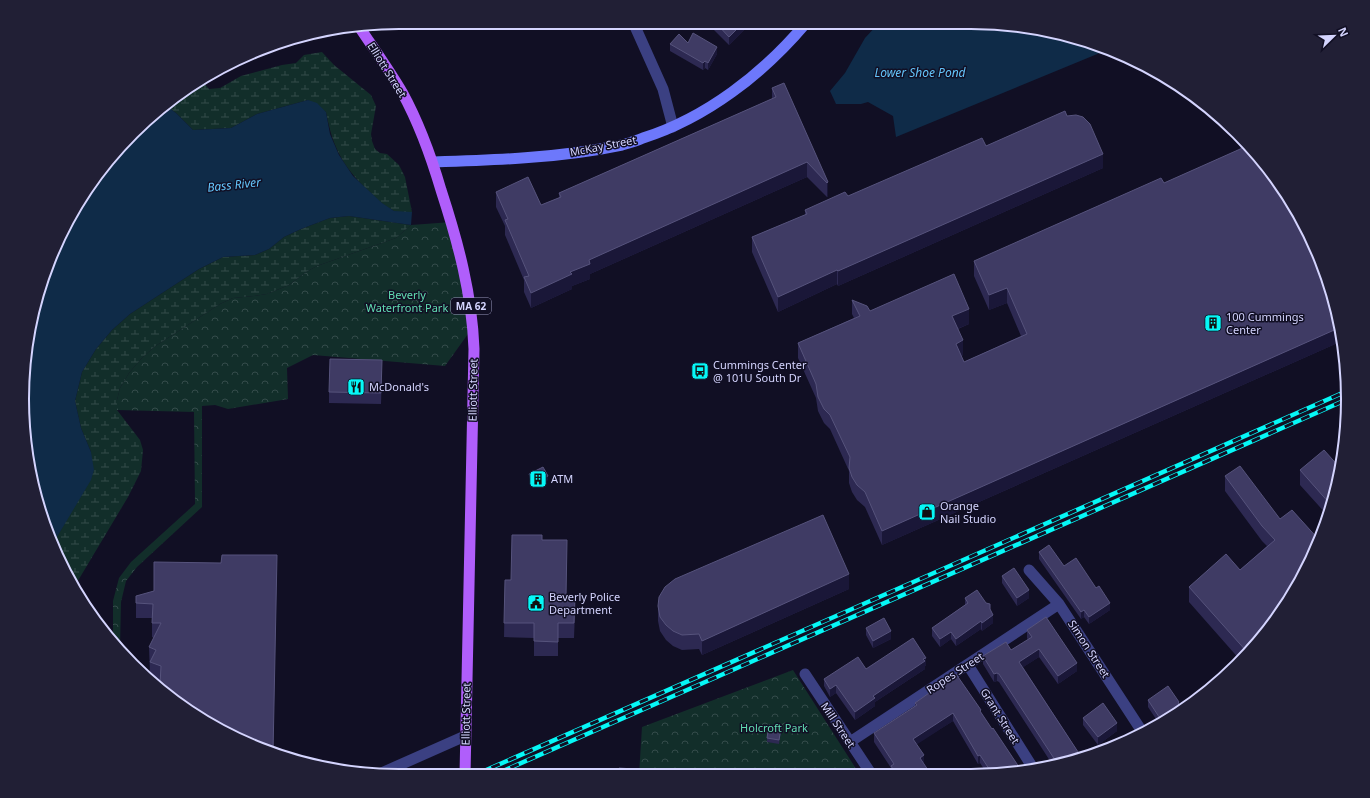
<svg xmlns="http://www.w3.org/2000/svg" width="1370" height="798" viewBox="0 0 1370 798" font-family="'Noto Sans',sans-serif">
	<defs>
		<pattern id="forest-crowns" width="20" height="18" patternUnits="userSpaceOnUse"><rect width="20" height="18" fill="#122e2a"/><path d="M2 6a3 3 0 1 1 6 0M12 15a3 3 0 1 1 6 0" fill="none" stroke="#344b4a"/></pattern>
		<pattern id="wetland-marsh" width="20" height="14" patternUnits="userSpaceOnUse"><rect width="20" height="14" fill="#122e2a"/><path d="M1 5h8M5 5V1M11 12h8M15 12V8" fill="none" stroke="#344b4a"/></pattern>
	</defs>
	<rect width="100%" height="100%" fill="#110f24"/>
	<path fill="url(#forest-crowns)" d="M452 222 473 327 445 366 313 355 287 368 288 399 228 409 215 405 202 406V507L137 567 126 581 121 602 120 647 113 640V601L119 578 131 562 195 504 194 412 117 410V400L120 388 129 373 141 359 154 347 220 304 233 298 254 296 267 294 289 285 306 272 317 266 396 238 411 225Z
		M793 670 860 775H639L642 727Z"/>
	<path fill="url(#wetland-marsh)" d="M322 52 334 65 371 95 376 106 371 134 372 141 375 149 380 153 387 154 399 165 405 177 412 212C406 212 399 213 394 211 385 207 378 200 372 194 344 169 333 149 326 112L308 100 257 114 231 128 193 130 176 113 165 105 170 100 203 82 209 89 220 88 241 76 282 65 296 63 304 55Z
		M349 216 411 225 396 238 317 266 306 272 289 285 267 294 254 296 233 298 220 304 154 347 141 359 129 373 120 388 117 400V410L140 440 143 450 141 471 128 497 76 584 54 542 68 517 91 452 81 428 75 401 82 372 96 349 112 330 130 314 199 269 223 257 255 255 269 249 284 237 301 229 330 218Z"/>
	<path fill="#0f2b48" d="M879 23H996L1092 42 1107 50 896 137 893 116 868 102 861 104H836L830 91 845 73 865 38Z
		M308 100 317 103 326 112 330 134 339 155 353 176 382 203 394 211 412 212 411 225 349 216 330 218 301 229 284 237 269 249 255 255 223 257 199 269 130 314 112 330 96 349 82 372 75 401 81 428 91 452 94 470 91 480 54 542 42 520 23 423 35 301 86 189 165 105 176 113 193 130 231 128 257 114Z"/>
	<g fill="none" stroke-linecap="round" stroke-linejoin="round">
		<path stroke="#3b4082" stroke-width="11" d="M633 22 663 89 673 127
			M1029 570 1059 604 1143 733
			M968 665 1033 768
			M805 674 872 775
			M850 742 1059 604"/>
		<path stroke="#3b4082" stroke-width="11" d="M377 775 465 736"/>
		<path stroke="#6d78fb" stroke-width="11" d="M433 162C496 160 560 158 622 145 629 143 636 141 643 138 706 118 763 74 806 23"/>
		<path stroke="#b05efb" stroke-width="11" d="M360 28C374 49 389 70 402 92 419 123 431 156 441 190 458 242 472 294 474 349L465 775"/>
		<defs>
			<path id="rail" d="M475 775 1347 391
				M494 775 1348 399"/>
		</defs>
		<use href="#rail" stroke="#06f7f6" stroke-width="4.5"/>
		<use href="#rail" stroke="#110f24" stroke-width="3" stroke-dasharray="9" stroke-linecap="butt"/>
	</g>
	<path fill="#2d2952" d="M670 22H675L674 28H671Z
		M712 22H752L729 45 712 28Z
		M688 43 717 54 708 70 705 68 703 70 670 51V44Z
		M772 88 828 182V196L827 197 807 177 590 274V279L572 286V289L531 308 524 292V280L505 235V226L496 207V192L541 205 559 198V193L772 99Z
		M1067 116 1103 168 838 286 837 284 778 312 752 252V237L805 216V210L848 196Z
		M1238 133 1284 189 1341 325 1342 341 882 545 865 507 857 500 852 492 849 483V471L830 429 824 423 818 411 816 398 798 358V343L854 318 852 314V300L870 311 969 324 958 329 963 355 961 356 964 362 1021 336 1007 303 989 310 974 276V261L1164 183 1241 149 1238 141Z
		M382 371 381 404 329 403V392Z
		M1300 470 1341 472 1328 516 1300 485Z
		M529 474 548 480 534 487 529 477Z
		M1225 476 1280 519 1285 608 1241 661 1189 602V587L1240 570 1267 546 1262 541 1225 491Z
		M542 540 566 597 575 612 574 638H558V656H534V638L504 637 505 580H511Z
		M1039 552 1064 566 1110 610 1089 624 1084 617 1081 619 1039 559Z
		M277 570 160 681 152 677 150 675 149 647 154 638 152 637V618H136V596Z
		M1002 576 1029 598 1017 606 1002 583Z
		M849 589 702 655 699 649 682 650 673 646 666 640 660 631 658 621V606Z
		M965 598 990 610 993 623 982 631 981 629 956 646 951 639 940 647 932 636V628L965 605Z
		M866 628 891 639 873 648 866 635Z
		M1027 630 1077 671 1058 684 1039 657 1023 667 1082 758 1052 764 999 682 997 681 994 682 983 664V656L1011 650 1028 640 1027 638Z
		M926 665 925 666V669L875 702V706L855 720 836 693 830 697 824 686V679L866 669Z
		M1148 700 1179 705 1182 708 1160 725 1148 707Z
		M915 703 981 713 996 775H988L980 763 978 764 953 721 916 744 924 764 930 775H892L891 768 874 742V733L915 706Z
		M1083 718 1117 731 1098 745 1083 725Z
		M781 731 779 744 767 742V738Z"/>
	<path fill="#1a1738" d="M744 22H752L729 45V37Z
		M717 47V54L708 70V63Z
		M705 61V68L703 70V63Z
		M1103 154V168L838 286V271Z
		M807 162V177L590 274V279L572 286V289L531 308V293L570 272 589 260Z
		M828 182V196L827 197V183Z
		M837 270V284L778 312V297Z
		M1007 288V303L989 310V295Z
		M969 309V324L952 331V316Z
		M1341 327 1342 341 882 545V531Z
		M963 340V355L956 358V344Z
		M548 476V480L534 487V483Z
		M277 555V570L273 754V753Z
		M849 574V589L702 655V641Z
		M1029 590V598L1017 606V598Z
		M1110 603V610L1089 624V617Z
		M1084 610V617L1081 619V612Z
		M993 615V623L982 631V623Z
		M981 621V629L956 646V639Z
		M891 631V639L873 648V641Z
		M951 632V639L940 647V639Z
		M1039 649V657L1019 670V662Z
		M926 658V665L925 666V669L875 702V706L855 720V712L873 696Z
		M1077 663V671L1058 684V676Z
		M997 673V681L994 682V674Z
		M836 685V693L830 697V689Z
		M953 713V721L913 747V739Z
		M1117 723V731L1098 745V737Z
		M924 755V764L920 758Z
		M980 755V763L978 764V756Z"/>
	<path fill="#3f3b64" stroke="#56537c" d="M715 22H744L729 37Z
		M693 33 717 47 708 63 705 61 703 63 670 44 679 34 688 43Z
		M784 83 828 182 827 183 807 162 589 260 590 264 570 272 572 274 531 293 524 277 529 276 505 220 508 219 496 192 528 177 541 205 561 197 559 193 776 97 772 88Z
		M1065 111 1067 116 1076 115 1083 117 1090 124 1103 154 838 271 837 270 778 297 752 237 807 214 805 210 845 192 848 196 982 138 986 146Z
		M1244 141 1284 189 1319 255 1341 327 882 531 865 492 857 485 852 477 849 468 850 457 830 415 824 409 818 397 816 384 798 343 860 316 852 300 867 306 870 311 954 274 969 309 952 316 963 340 956 344 964 362 1027 334 1007 288 989 295 974 261 1161 178 1164 183 1247 146Z
		M330 359 382 360 381 393 329 392Z
		M1324 450 1341 469V472L1331 505 1300 470Z
		M1240 466 1280 519 1292 510 1320 541 1285 608 1248 653 1189 587 1226 554 1240 570 1275 540 1262 526 1225 476Z
		M543 467 548 476 534 483 529 474Z
		M823 515 849 574 702 641 699 634 682 635 673 631 666 625 660 617 658 606 659 597 665 587 675 579Z
		M512 535H542V540H567L566 597H575L574 623H558V642L534 641V623H504L505 580H511Z
		M1049 545 1064 566 1076 558 1096 588 1099 586 1110 603 1089 617 1084 610 1081 612 1039 552Z
		M222 555H277L273 753 190 713 160 685 161 666 150 662 156 650 149 647 161 623H152L153 604 136 603V596L154 591V562L221 563Z
		M1014 568 1029 590 1017 598 1002 576Z
		M977 590 986 603 990 604V609L993 615 982 623 981 621 956 639 951 632 940 639 932 628 968 603 965 598Z
		M1046 617 1077 663 1058 676 1039 649 1019 662 1082 758 1057 763 999 674 997 673 994 674 983 656 1006 642 1011 650 1032 637 1027 630Z
		M884 618 891 631 873 641 866 628Z
		M913 638 926 658 923 659 925 661 873 696 875 698 855 712 836 685 830 689 824 679 858 657 866 669Z
		M956 674 981 710 980 711 992 729 993 728 1021 770 993 775 980 755 978 756 953 713 913 739 924 755 920 758 930 773 927 775H897L891 766 894 764 874 733 917 705 915 703Z
		M1168 686 1179 702 1178 703 1182 708 1163 723 1148 700Z
		M1103 703 1117 723 1098 737 1083 718Z
		M769 725 781 728 779 740 767 738Z
		M619 768 634 769V775H618Z"/>
	<defs>
		<symbol id="building-square" viewBox="-11 -11 22 22"><rect x="-9" y="-9" width="18" height="18" rx="4" fill="#06f7f6" stroke="#110f24"/><path d="M-4-6H4V6H1V3H-1V6H-4ZM-2.5-4.3h1.7v1.8h-1.7ZM.8-4.3h1.7v1.8H.8ZM-2.5-1h1.7V.8h-1.7ZM.8-1h1.7V.8H.8Z" fill="#111"/></symbol>
		<symbol id="bus-square" viewBox="-11 -11 22 22"><rect x="-9" y="-9" width="18" height="18" rx="4" fill="#06f7f6" stroke="#110f24"/><path d="M-5-6H5V4H4V6H2V4H-2V6H-4V4H-5ZM-3.5-4V0h7V-4ZM-3.5 1.2v1.5H-2V1.2ZM2 1.2v1.5H3.5V1.2Z" fill="#111"/></symbol>
		<symbol id="restaurant-square" viewBox="-11 -11 22 22"><rect x="-9" y="-9" width="18" height="18" rx="4" fill="#06f7f6" stroke="#110f24"/><path d="M-5-6h1v4h1v-4h1v4h1v-4h1v5L-1.5 .5V6h-2V.5L-5-1ZM5-6V6H3V1.5H1.5Q1.5-4 5-6Z" fill="#111"/></symbol>
		<symbol id="shop-square" viewBox="-11 -11 22 22"><rect x="-9" y="-9" width="18" height="18" rx="4" fill="#06f7f6" stroke="#110f24"/><path d="M-5-2.5h2.3a2.7 3.5 0 0 1 5.4 0H5L5.5 6h-11ZM-1.5-2.5h3a1.5 2.3 0 0 0-3 0Z" fill="#111"/></symbol>
		<symbol id="civic-square" viewBox="-11 -11 22 22"><rect x="-9" y="-9" width="18" height="18" rx="4" fill="#06f7f6" stroke="#110f24"/><path d="M-.6-6.5H3V-4.5H.6V-3L4-1V1h2V6H-6V1h2V-1L-.6-3ZM-1.2 2.5V6h2.4V2.5Z" fill="#111"/></symbol>
	</defs>
	<g fill-rule="evenodd">
		<use href="#building-square" x="1203" y="313" width="20" height="20"/>
		<use href="#bus-square" x="690" y="361" width="20" height="20"/>
		<use href="#restaurant-square" x="346" y="377" width="20" height="20"/>
		<use href="#building-square" x="528" y="469" width="20" height="20"/>
		<use href="#shop-square" x="917" y="502" width="20" height="20"/>
		<use href="#civic-square" x="526" y="593" width="20" height="20"/>
	</g>
	<g text-anchor="middle" stroke-width="3" stroke-linejoin="round" paint-order="stroke">
		<rect fill="#110f24" stroke="#9a99bd" stroke-width="1" x="451" y="298" width="40" height="16" rx="3"/>
		<g font-size="10" font-weight="bold" fill="#d4d4fe">
			<text x="471" y="310">MA 62</text>
		</g>
		<g font-size="11" fill="#d4d4fe" stroke="#110f24">
			<text transform="translate(387 70) rotate(58)" y="4">Elliott Street</text>
			<text transform="translate(603 146) rotate(-11)" y="4">McKay Street</text>
			<text transform="translate(473 390) rotate(-89)" y="4">Elliott Street</text>
			<text transform="translate(1089 649) rotate(57)" y="4">Simon Street</text>
			<text transform="translate(955 673) rotate(-33)" y="4">Ropes Street</text>
			<text transform="translate(466 714) rotate(-89)" y="4">Elliott Street</text>
			<text transform="translate(1000 716) rotate(58)" y="4">Grant Street</text>
			<text transform="translate(838 725) rotate(56)" y="4">Mill Street</text>
		</g>
		<g font-size="11" fill="#61dcb1" stroke="#110f24">
			<text x="407" y="299">Beverly<tspan x="407" dy="13">Waterfront Park</tspan></text>
			<text x="774" y="732">Holcroft Park</text>
		</g>
		<g font-size="11" fill="#d4d4fe" stroke="#110f24" text-anchor="start">
			<text x="1226" y="321">100 Cummings<tspan x="1226" dy="13">Center</tspan></text>
			<text x="713" y="369">Cummings Center<tspan x="713" dy="13">@ 101U South Dr</tspan></text>
			<text x="369" y="391">McDonald's</text>
			<text x="551" y="483">ATM</text>
			<text x="940" y="510">Orange<tspan x="940" dy="13">Nail Studio</tspan></text>
			<text x="549" y="601">Beverly Police<tspan x="549" dy="13">Department</tspan></text>
		</g>
		<g font-size="12" font-style="italic" fill="#64c5fb" stroke="#110f24">
			<text x="920" y="77">Lower Shoe Pond</text>
			<text transform="translate(234 185) rotate(-6)" y="4">Bass River</text>
		</g>
	</g>
	<path d="M0 0H1370V798H0ZM399 29H971A370 370 0 0 1 1341 399V399A370 370 0 0 1 971 769H399A370 370 0 0 1 29 399V399A370 370 0 0 1 399 29Z" fill="#211f35" fill-rule="evenodd"/>
	<path fill="none" stroke="#d4d4fe" stroke-width="2" d="M399 29H971A370 370 0 0 1 1341 399V399A370 370 0 0 1 971 769H399A370 370 0 0 1 29 399V399A370 370 0 0 1 399 29Z"/>
	<g transform="translate(1334 36) rotate(67)" stroke="#110f24" stroke-width="3" paint-order="stroke">
	<path d="M0-3L7 15L0 10L-7 15Z" fill="#d4d4fe"/>
	<text y="-6" font-size="11" font-weight="bold" text-anchor="middle" fill="#d4d4fe">N</text>
	</g>
</svg>
